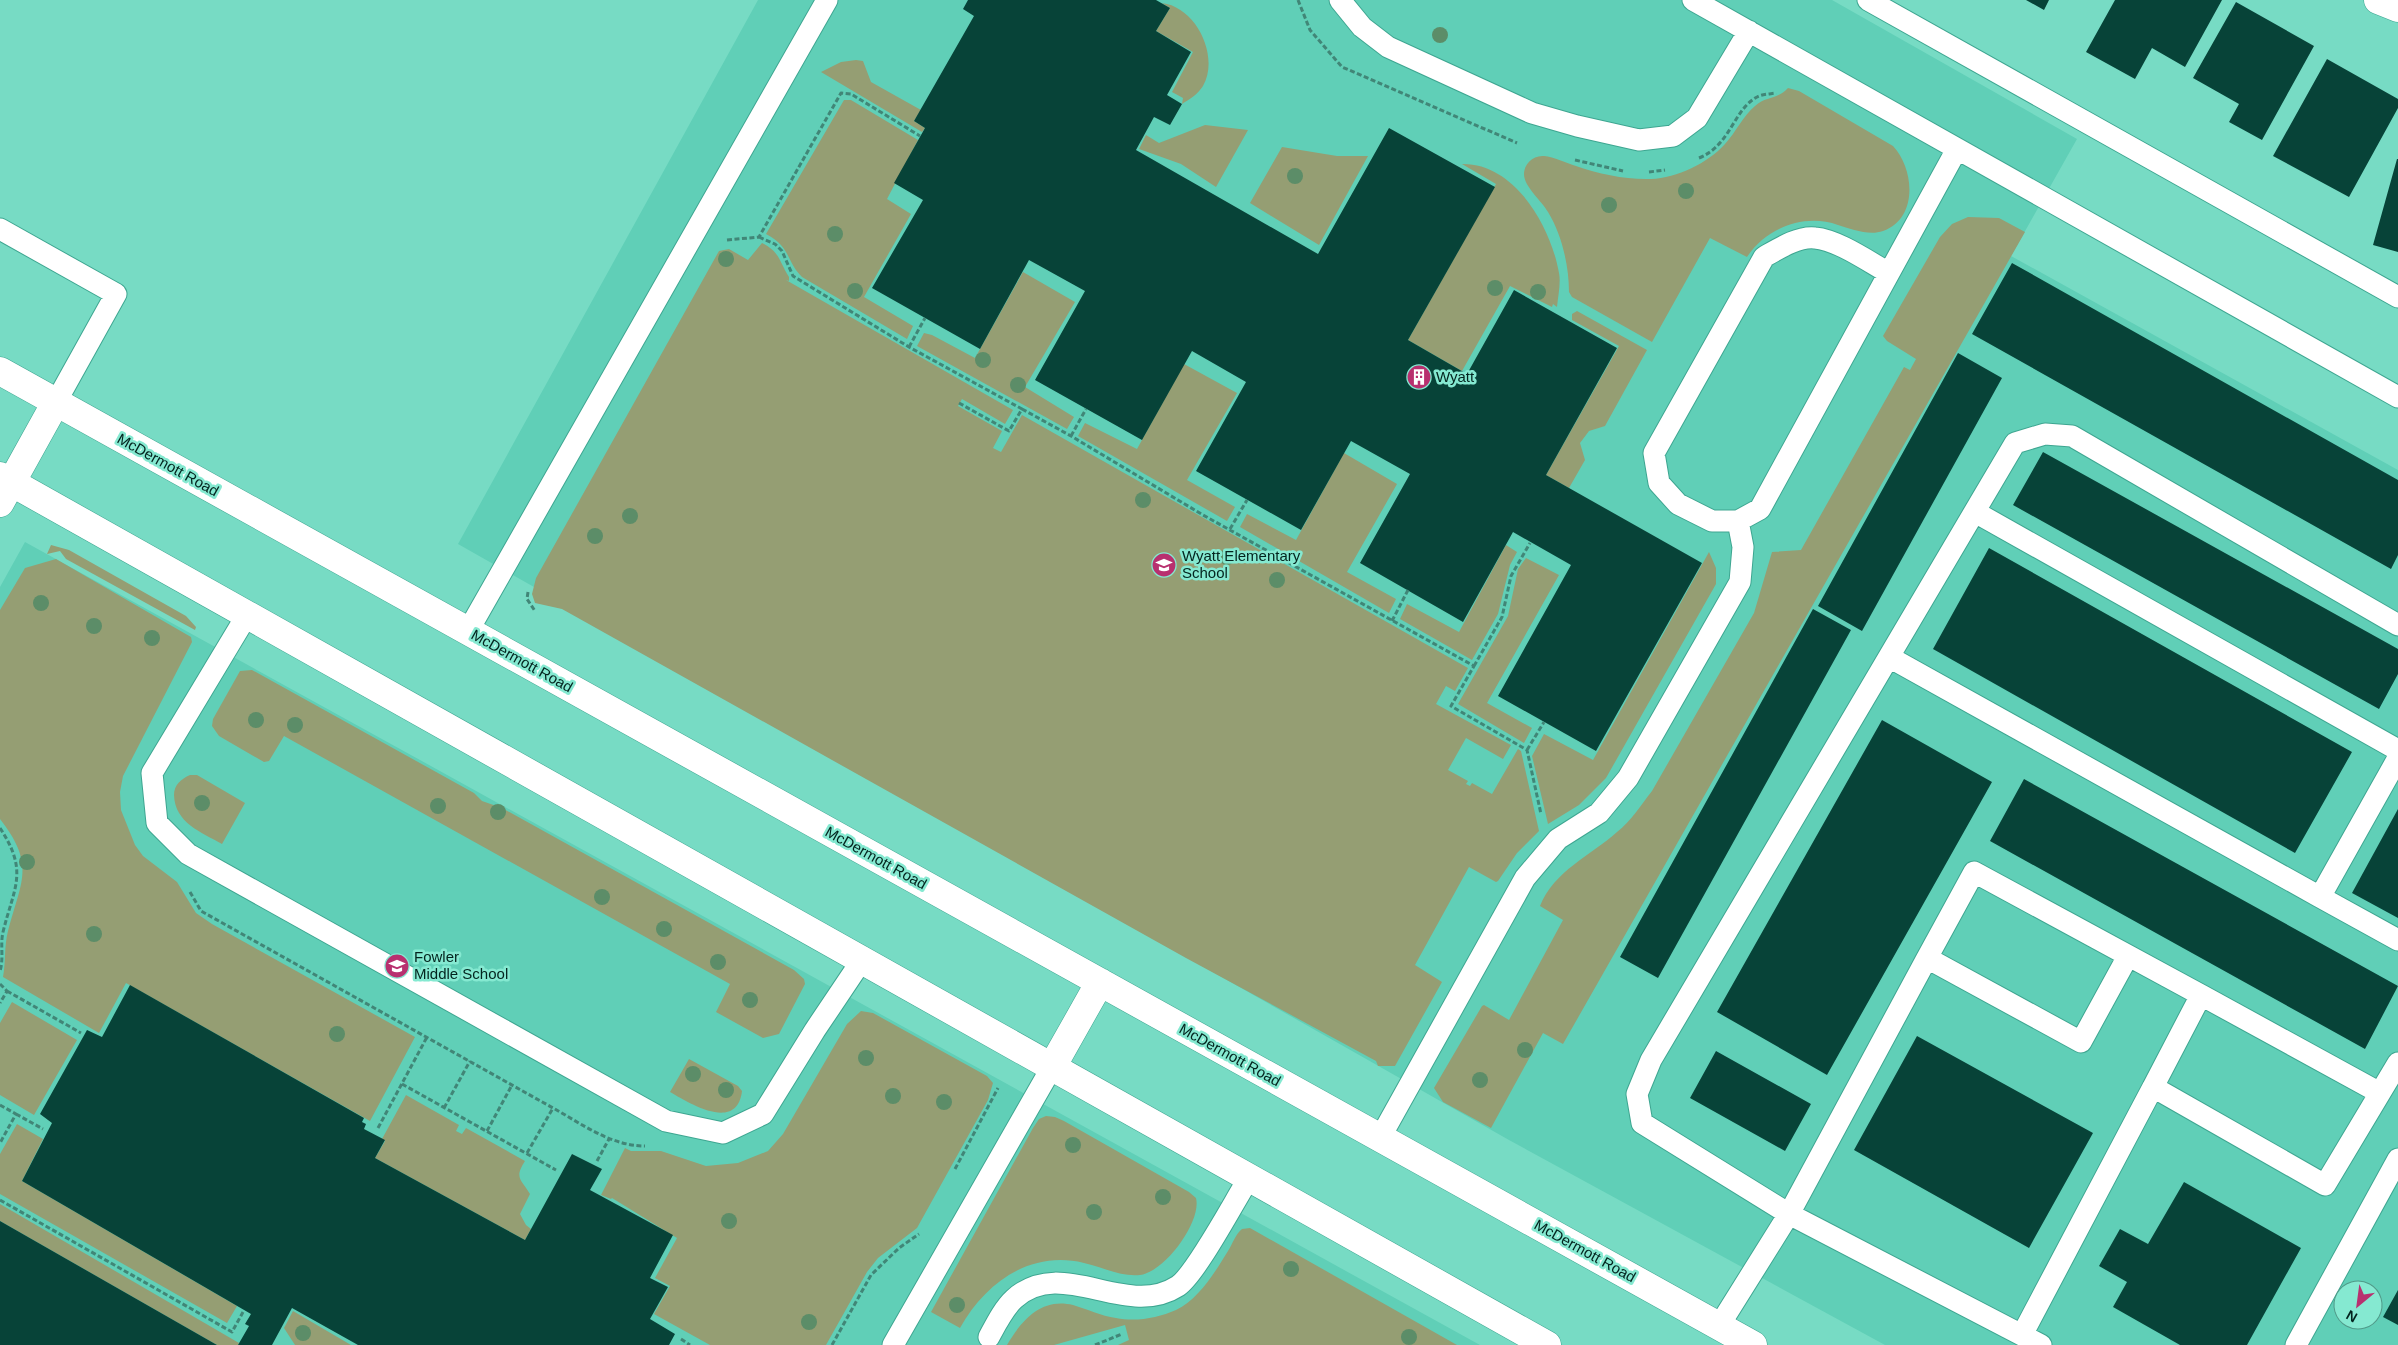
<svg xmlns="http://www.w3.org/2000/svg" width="2398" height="1345" viewBox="0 0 2398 1345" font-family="Arial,sans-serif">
	<rect width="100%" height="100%" fill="#77dbc4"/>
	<path fill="#60cfb7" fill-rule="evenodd" d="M758 0H1832L2077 139 2011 256 2398 470V1345H1885L1509 1140 458 544ZM2343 1290H2373V1320H2343Z
		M25 542 1480 1345H0V587Z"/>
	<path fill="#959e73" d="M1162 3C1196 7 1220 56 1203 86 1198 94 1190 99 1182 104L1183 98 1172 92 1193 52 1156 31 1170 8Z
		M856 60 863 61 871 82 921 110 914 121 925 128 922 132 821 72 841 62Z
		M1788 88 1799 91 1893 146C1914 168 1919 218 1883 231 1869 236 1851 229 1838 225 1804 213 1766 228 1747 257L1710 238 1652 342 1572 297 1569 292C1569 266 1562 235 1548 212 1542 201 1524 187 1524 174 1524 164 1533 155 1544 156 1554 157 1566 163 1576 166 1599 174 1627 180 1651 179 1677 178 1708 163 1725 144 1736 132 1743 116 1755 106 1766 96 1777 100 1788 88Z
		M844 100H851L918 140 887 199 911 214 864 297 913 326 907 339 802 277C785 260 792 248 766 234Z
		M1205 125 1248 130 1216 187 1181 164 1139 149 1146 135 1159 143Z
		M1282 147 1337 156H1368L1319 245 1250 203Z
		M1462 164C1515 163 1551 227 1559 273 1561 283 1558 296 1557 307L1553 304 1552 307 1510 286 1462 371 1408 340 1496 184Z
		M1968 217 1999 218 2025 232 1563 1044 1543 1033 1491 1128 1443 1102 1434 1088 1482 1006 1484 1005 1509 1020 1563 920 1540 906C1554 871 1590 856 1617 832 1631 821 1641 805 1652 791L1754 613 1772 552 1801 550 1904 367 1910 370 1916 359 1887 341 1883 336 1940 237 1952 224Z
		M762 243C780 252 779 261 789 277V281L786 280 1013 410 1005 424 962 399 958 406 1002 431 993 448 1001 452 1022 415 1468 668 1455 691 1446 686 1436 704 1511 745 1503 759 1466 738 1448 770 1468 781 1466 784 1470 786 1472 783 1492 794 1518 749 1521 751 1539 831 1517 853 1498 881 1496 882 1469 867 1415 965 1442 982 1395 1066H1378L1376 1061 1186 958 562 609 535 603 532 594 536 578 719 251 729 249 748 260Z
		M1023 272 1075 302 1025 387 1074 417 1067 429 917 346 924 333 932 335 975 358Z
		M1577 311 1647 350 1605 426 1589 431 1580 443 1585 460 1569 488 1546 475 1619 346 1572 320V314Z
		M1184 364 1237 393 1187 480 1235 507 1227 521 1078 436 1085 423 1137 449Z
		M1344 453 1397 484 1347 572 1396 599 1389 613 1240 527 1247 514 1296 540Z
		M51 545 69 550 186 616 196 627 195 630 66 559 60 551 47 554Z
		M1506 545 1517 552 1510 565 1498 614 1472 660 1400 619 1407 604 1459 632Z
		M1709 552 1716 568V584L1606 778 1579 805 1548 824 1532 756 1544 734 1593 760Z
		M1526 558 1559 575 1487 703 1532 728 1524 743 1458 704 1508 616 1518 569Z
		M56 559 191 637 192 642 123 776 120 792 121 810 135 845 143 856 177 882 196 913 212 924 415 1037 370 1121 126 983 99 1033 3 977C6 962 4 946 8 931 21 881 36 865 0 819V610L25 568Z
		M252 670 474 793 482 801 502 808 794 970 804 979 805 984 779 1034 763 1038 716 1012 730 984 284 736 269 761 264 762 219 736 212 726 213 719 240 671Z
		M190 775H197L245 803 222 844C201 832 175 823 174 795 174 785 181 779 190 775Z
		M12 1002 77 1040 34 1115 0 1095V1023Z
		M861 1011 873 1013 987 1076 993 1083 988 1100 917 1228 878 1258 867 1272 826 1345H710L654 1314 670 1286 655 1278 677 1238 612 1198 611 1199 601 1195 625 1148 631 1151H661L706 1166 738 1163 768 1151 783 1134 847 1024Z
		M689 1059 738 1086 742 1091C737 1133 689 1103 670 1092Z
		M406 1095 459 1125 456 1131 462 1134 466 1128 525 1161C514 1178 521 1179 530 1194L520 1214 526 1225 531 1229 525 1240 375 1158 385 1141 382 1139Z
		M1046 1116 1055 1117 1064 1121 1189 1192 1196 1198C1202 1221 1165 1272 1140 1275 1120 1277 1103 1267 1084 1263 1031 1250 986 1282 960 1328L931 1312 1033 1128 1039 1119Z
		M17 1124 43 1139 22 1181 237 1306 227 1323 0 1194V1154Z
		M0 1204 239 1343 238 1345H217L0 1221Z
		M1250 1228 1457 1345H1118L1129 1340 1125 1325 1054 1345H1007C1021 1321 1041 1297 1073 1305 1087 1309 1101 1316 1116 1318 1136 1322 1158 1318 1176 1310 1199 1299 1215 1272 1228 1251 1233 1243 1235 1235 1242 1229Z
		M293 1311 351 1345H295L284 1328Z"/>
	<path fill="#074338" d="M968 0H1156L1170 8 1156 31 1191 52 1167 95 1182 104 1170 125 1154 117 1136 150 1318 254 1389 128 1495 187 1408 340 1467 374 1514 290 1617 348 1546 475 1702 563 1596 751 1498 696 1571 565 1513 532 1463 622 1360 563 1410 474 1351 441 1301 530 1196 471 1246 382 1192 351 1142 440 1035 380 1085 291 1029 260 980 349 872 288 923 200 894 183 925 128 914 121 974 16 963 9Z
		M2026 0H2049L2044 10Z
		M2115 0H2222L2185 67 2152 48 2135 79 2086 52Z
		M2236 2 2314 46 2262 140 2229 122 2239 104 2193 78Z
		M2327 59 2398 99V108L2349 197 2273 156Z
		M2397 159H2398V252L2373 245Z
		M2012 263 2398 480V555L2391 569 1972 334Z
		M1958 353 2002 378 1862 631 1818 606Z
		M2043 452 2398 649V674L2379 709 2013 505Z
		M1989 548 2352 752 2295 853 1933 649Z
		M1813 609 1851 630 1658 978 1620 957Z
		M1882 720 1992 782 1827 1075 1717 1012Z
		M2024 779 2398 986 2365 1049 1990 841Z
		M2398 809V918L2352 893Z
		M130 985 364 1118 362 1122 366 1124 364 1129 385 1140 375 1158 525 1240 572 1154 602 1169 590 1190 673 1235 650 1278 668 1287 650 1319 675 1334 669 1345H358L292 1308 272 1345H238L249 1326 245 1324 251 1314 22 1181 52 1123 40 1114 87 1030 102 1037Z
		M1917 1036 2093 1133 2029 1248 1854 1150Z
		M1716 1051 1811 1104 1785 1151 1690 1098Z
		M2184 1182 2301 1248 2247 1345H2180L2113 1307 2127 1282 2099 1266 2120 1229 2148 1244Z
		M0 1221 217 1345H0Z
		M2398 1290V1325L2383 1317Z"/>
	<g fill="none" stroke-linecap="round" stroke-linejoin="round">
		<defs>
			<path id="service" d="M1340 0 1362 27 1388 47 1532 113 1577 126 1639 140 1673 136 1697 118 1749 31
				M1693 0 2398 397
				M1868 0 2398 297
				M0 229 116 294 56 402
				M1889 273C1869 262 1838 240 1815 238 1798 236 1778 249 1764 257L1654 453 1659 483 1678 504 1712 521H1738L1760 509 1957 149
				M1975 512 2398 750
				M247 615 152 773 157 823 188 854 666 1121 723 1133 763 1114 815 1030 862 960
				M468 631 827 0
				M1889 657 2320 897
				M2398 758 2320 897 2398 940
				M2128 956 2081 1042 1927 958 1974 872 2201 995
				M2153 1087 2201 995 2380 1093
				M1380 1138 1525 878 1558 839 1599 813 1628 778 1740 582 1743 547 1738 521
				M1719 1326 1789 1214 1927 958
				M2022 1335 2153 1087 2325 1185 2398 1063
				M989 1337C996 1324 1004 1308 1014 1299 1062 1255 1126 1320 1178 1286 1196 1274 1235 1200 1249 1178
				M893 1345 1052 1067
				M2041 1345 1789 1214 1642 1123 1637 1094 1651 1060 2015 443 2045 434 2072 436 2398 625
				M2296 1345 2398 1159"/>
			<path id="minor" d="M2378 0 2398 8
				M0 503 56 402"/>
			<path id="secondary" d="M0 371 1753 1345
				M0 476 1547 1345
				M1052 1067 1100 982"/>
		</defs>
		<use href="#service" stroke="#3ea691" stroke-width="23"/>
		<use href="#minor" stroke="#3ea691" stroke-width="29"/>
		<use href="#secondary" stroke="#3ea691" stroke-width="29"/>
		<path stroke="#418677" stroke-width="3" stroke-dasharray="5 2.5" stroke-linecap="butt" d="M1298 0 1310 30 1342 67 1517 143
			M1699 158C1731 145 1733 110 1757 97 1762 94 1770 94 1776 93
			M1575 160 1623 171
			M1649 172 1665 170
			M759 237 775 244 782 251 793 276 909 347 1022 409 1009 431 959 403
			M727 240 759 237 841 93 851 94 920 136
			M909 347 925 318
			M1022 409 1071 436 1203 515 1474 666 1451 706 1527 750 1541 814
			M1071 436 1086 409
			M1230 529 1247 500
			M528 592 527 599 535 611
			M1392 621 1408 590
			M1474 666 1502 617 1511 576 1530 543
			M1527 750 1544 722
			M0 828C29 872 14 887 3 932 0 945 4 958 0 971
			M190 892 201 911 553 1108C582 1124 611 1146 645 1146
			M0 984 7 991 0 1003
			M7 991 81 1033
			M402 1084 556 1170
			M0 1105 16 1114 0 1143
			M444 1108 470 1061
			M16 1114 43 1129
			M378 1128 427 1037
			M487 1131 512 1085
			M527 1153 553 1108
			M597 1161 609 1139
			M955 1169 998 1088
			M0 1200 232 1332 243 1312
			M681 1339 690 1345
			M832 1345 871 1275 899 1248 919 1234
			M1095 1345 1122 1334"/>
		<use href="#service" stroke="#fff" stroke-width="21"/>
		<use href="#minor" stroke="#fff" stroke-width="28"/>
		<use href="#secondary" stroke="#fff" stroke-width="28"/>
	</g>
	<g fill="#5c8d68">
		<circle cx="1440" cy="35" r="8"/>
		<circle cx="1295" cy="176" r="8"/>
		<circle cx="1686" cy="191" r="8"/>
		<circle cx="1609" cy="205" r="8"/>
		<circle cx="835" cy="234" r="8"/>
		<circle cx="726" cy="259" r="8"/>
		<circle cx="1495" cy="288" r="8"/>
		<circle cx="855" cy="291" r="8"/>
		<circle cx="1538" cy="292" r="8"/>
		<circle cx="983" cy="360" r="8"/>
		<circle cx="1018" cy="385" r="8"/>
		<circle cx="1143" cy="500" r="8"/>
		<circle cx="630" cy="516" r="8"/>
		<circle cx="595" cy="536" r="8"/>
		<circle cx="1227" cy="557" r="8"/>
		<circle cx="1277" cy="580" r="8"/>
		<circle cx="41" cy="603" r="8"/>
		<circle cx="94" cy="626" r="8"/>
		<circle cx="152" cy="638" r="8"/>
		<circle cx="256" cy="720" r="8"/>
		<circle cx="295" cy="725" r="8"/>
		<circle cx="202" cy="803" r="8"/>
		<circle cx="438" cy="806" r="8"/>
		<circle cx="498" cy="812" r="8"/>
		<circle cx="27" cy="862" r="8"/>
		<circle cx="602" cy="897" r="8"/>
		<circle cx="664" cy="929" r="8"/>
		<circle cx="94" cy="934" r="8"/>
		<circle cx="718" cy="962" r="8"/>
		<circle cx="750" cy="1000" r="8"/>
		<circle cx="337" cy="1034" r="8"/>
		<circle cx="1525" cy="1050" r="8"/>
		<circle cx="866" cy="1058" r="8"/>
		<circle cx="693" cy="1074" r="8"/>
		<circle cx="1480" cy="1080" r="8"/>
		<circle cx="726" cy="1090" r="8"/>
		<circle cx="893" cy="1096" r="8"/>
		<circle cx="944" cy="1102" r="8"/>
		<circle cx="1073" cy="1145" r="8"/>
		<circle cx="1163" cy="1197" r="8"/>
		<circle cx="1094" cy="1212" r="8"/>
		<circle cx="729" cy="1221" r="8"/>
		<circle cx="1291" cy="1269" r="8"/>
		<circle cx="957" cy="1305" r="8"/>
		<circle cx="809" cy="1322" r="8"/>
		<circle cx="303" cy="1333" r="8"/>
		<circle cx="1409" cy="1337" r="8"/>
	</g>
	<defs>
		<symbol id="building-disc" viewBox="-11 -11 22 22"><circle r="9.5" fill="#b8306f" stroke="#85e9d1"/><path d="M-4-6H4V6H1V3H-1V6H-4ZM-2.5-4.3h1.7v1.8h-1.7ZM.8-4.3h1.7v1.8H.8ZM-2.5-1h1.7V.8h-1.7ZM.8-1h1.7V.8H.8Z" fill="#fff"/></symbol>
		<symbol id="school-disc" viewBox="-11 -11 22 22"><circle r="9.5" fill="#b8306f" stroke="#85e9d1"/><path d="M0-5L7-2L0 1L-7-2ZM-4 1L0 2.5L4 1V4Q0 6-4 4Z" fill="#fff"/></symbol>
	</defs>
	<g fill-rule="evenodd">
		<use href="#building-disc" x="1405" y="363" width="28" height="28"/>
		<use href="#school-disc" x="1150" y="551" width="28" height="28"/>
		<use href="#school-disc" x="383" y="952" width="28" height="28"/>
	</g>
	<g text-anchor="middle" stroke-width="5" stroke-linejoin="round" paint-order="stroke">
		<g font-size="15" fill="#03241e" stroke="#85e9d1" text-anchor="start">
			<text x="1436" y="382">Wyatt</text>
			<text x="1182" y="561">Wyatt Elementary<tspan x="1182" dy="17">School</tspan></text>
			<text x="414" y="962">Fowler<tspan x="414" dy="17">Middle School</tspan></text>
		</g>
		<g font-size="15" fill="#03241e" stroke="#85e9d1">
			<text transform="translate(168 465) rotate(29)" y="5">McDermott Road</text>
			<text transform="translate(522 661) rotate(29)" y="5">McDermott Road</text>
			<text transform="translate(876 858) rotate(29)" y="5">McDermott Road</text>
			<text transform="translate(1230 1055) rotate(29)" y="5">McDermott Road</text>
			<text transform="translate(1585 1251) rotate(29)" y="5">McDermott Road</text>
		</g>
	</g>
	<g transform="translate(2358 1305) rotate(209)"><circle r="24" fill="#85e9d1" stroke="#519a89"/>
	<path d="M0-4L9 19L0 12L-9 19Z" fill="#b8306f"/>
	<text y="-8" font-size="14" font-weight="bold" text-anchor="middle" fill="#03241e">N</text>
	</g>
</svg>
